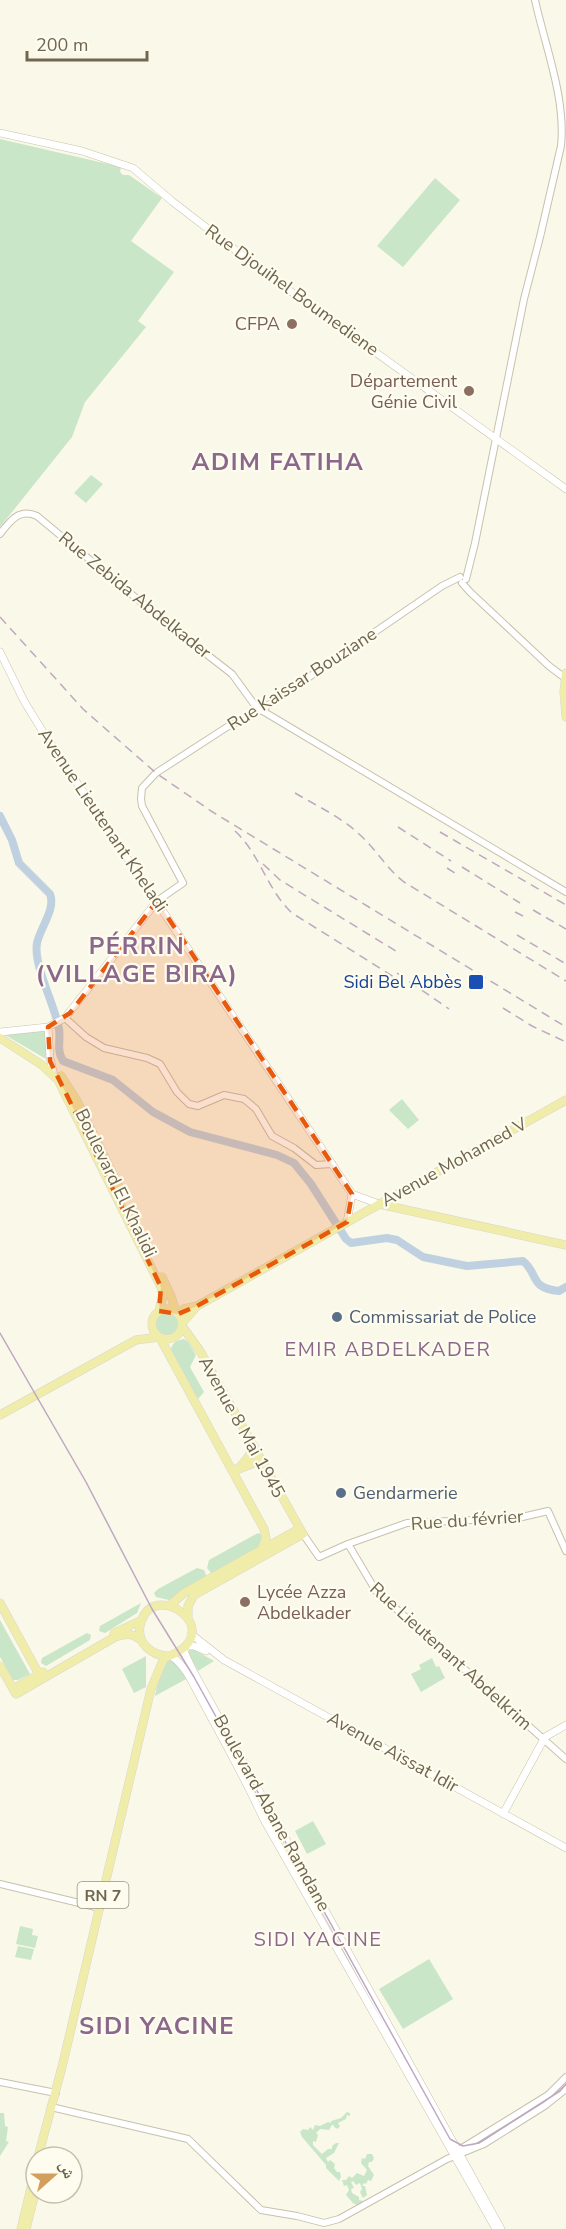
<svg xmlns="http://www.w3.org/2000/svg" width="566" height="2229" viewBox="0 0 566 2229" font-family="'Nunito Sans','Noto Naskh Arabic',sans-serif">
	<rect width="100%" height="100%" fill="#faf8e8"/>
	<path fill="#cae6c8" d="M0 139 121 167 120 172 123 175H129L162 198 131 241 174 272 138 321 146 327 85 402 72 437 0 527Z
		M435 178 460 200 403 267 377 246Z
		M91 475 103 484 86 503 74 493Z
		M46 1028V1059L0 1032Z
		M402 1099 419 1120 408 1129 389 1110Z
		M155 1325a12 12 0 1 1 24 0a12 12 0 1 1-24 0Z
		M184 1339 188 1342 196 1355 190 1367 204 1392 198 1399 171 1353C170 1344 176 1340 184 1339Z
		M258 1533 263 1535C263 1552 230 1566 216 1574L211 1573 207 1568 209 1560Z
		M197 1568 204 1570 206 1575 204 1580 169 1600 156 1597 154 1593 158 1589Z
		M141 1603 137 1613 105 1633 99 1631 100 1626Z
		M0 1620 30 1674 18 1680H13L0 1657Z
		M87 1633 91 1635 90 1640 46 1666 41 1663 42 1658Z
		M190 1649H193L214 1661 198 1671 188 1652Z
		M146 1656V1687L134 1693 122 1669Z
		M173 1658 188 1678 155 1696C158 1683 160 1663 173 1658Z
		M432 1658 436 1667 439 1666 445 1678 421 1692 411 1674 421 1669 419 1665Z
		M313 1821 326 1844 307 1854 295 1831Z
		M20 1926 33 1929 32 1935 38 1936 35 1948 16 1944Z
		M18 1946 34 1949 31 1960 15 1957Z
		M429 1959 453 1999 403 2029 379 1989Z
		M347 2112 350 2113V2116L347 2115 346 2119 338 2123 340 2126 338 2129 334 2127V2125H332L329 2130 320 2129 316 2133 318 2135 316 2142 313 2141V2145L322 2154 328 2149H332V2146L336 2143H339L334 2153 326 2158 328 2162 330 2160 335 2164 334 2168 337 2172H340L341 2177 339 2181 326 2168V2165L302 2137 300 2132 303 2129 308 2130 310 2127 313 2130 315 2125 320 2126 328 2122 331 2123V2121L341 2118Z
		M0 2113H4L5 2126 8 2127 6 2141 9 2142 0 2156Z
		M367 2154H372L374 2158 372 2162H369L368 2166 374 2175 371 2181 368 2180 366 2184 364 2183 362 2186H365L367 2195 363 2198 360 2192 362 2189 360 2183 356 2185 353 2181 351 2182 354 2188 351 2189 352 2193 359 2197V2200L364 2201V2205L359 2206 353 2203 346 2195 349 2190 347 2185 344 2186 342 2180H346L349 2176 352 2178 357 2173 364 2176 367 2170 361 2163 362 2158 365 2159Z"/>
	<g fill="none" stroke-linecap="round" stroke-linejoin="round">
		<path stroke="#bfd1e1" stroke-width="8" d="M0 816 12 840 19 863 50 894C56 909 40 928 37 943 33 965 55 1005 59 1029 61 1041 56 1049 63 1061L113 1080 153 1112 190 1132 277 1155 294 1163 311 1184 346 1239 351 1243 387 1238 397 1240 423 1257 467 1266 523 1261C539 1274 529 1288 559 1291L566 1287"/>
		<defs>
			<path id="tertiary" d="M0 534C10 521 19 508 37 516L165 622 232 674 259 711
				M466 579 475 543 524 299 540 237 561 146C566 98 545 46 535 0
				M462 583 470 592 549 666 565 678
				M261 710 566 892
				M157 901 183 883 142 806 141 799 142 788 156 773 227 727 261 710 442 586 460 577
				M65 1018 86 1037 104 1048 147 1058 160 1064 177 1092 189 1104 198 1106 224 1095 244 1099 256 1109 272 1136 294 1148 316 1165 332 1164
				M303 1534 319 1557 348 1544 407 1523 518 1518 548 1511 566 1551
				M348 1544 376 1591 566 1759
				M0 1884 100 1908
				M0 2082 56 2093
				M51 2107 188 2139 261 2210 297 2216 324 2223 339 2219 447 2159 484 2144 546 2105 566 2089
				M454 2153 548 2095 566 2077"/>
			<path id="secondary" d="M0 133 82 151 133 168 173 202 272 278 566 489
				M0 652 24 701 43 732 352 1194
				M48 1027 50 1058 54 1075
				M0 1032 48 1027 65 1018 157 901
				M352 1194 379 1204
				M347 1222 352 1194
				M191 1634 224 1660 566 1848
				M186 1646H194L206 1651
				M183 1649 192 1669 501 2229
				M171 1656C187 1666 195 1689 205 1706 225 1743 246 1780 263 1818L496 2229
				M503 1814 545 1737 566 1725"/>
			<path id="primary" d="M566 673 564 692 566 717
				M0 1038 42 1065 58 1080 161 1287 163 1295 159 1311
				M61 1076 77 1101 122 1193
				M379 1204 566 1245
				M162 1277 171 1296 176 1312
				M152 1324a15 15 0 1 1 30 0a15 15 0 1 1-30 0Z
				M178 1314 184 1309 197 1306 566 1100
				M182 1323 197 1306
				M182 1326 200 1351 303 1534 194 1595 188 1606V1619
				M160 1338 264 1529 266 1538 261 1551
				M0 1415 136 1340 159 1337
				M231 1469H238C245 1462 250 1456 254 1446
				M239 1469 261 1460
				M0 1603 41 1678
				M170 1605 184 1593 299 1529
				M114 1633 142 1620
				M0 1666 16 1694 115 1637C126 1633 133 1633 142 1641
				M13 1689 43 1672
				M38 2157 62 2067 151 1689 164 1658C235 1634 151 1573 140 1626 137 1643 151 1655 167 1656
				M21 2229 36 2167
				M26 2229 35 2193"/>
		</defs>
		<use href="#tertiary" stroke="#c7c1ad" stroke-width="8"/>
		<use href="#secondary" stroke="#cac3ab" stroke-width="8"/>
		<use href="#primary" stroke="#dad7d1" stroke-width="9"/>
		<use href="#tertiary" stroke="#fff" stroke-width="6"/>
		<use href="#secondary" stroke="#fff" stroke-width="7"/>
		<use href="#primary" stroke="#f0eca9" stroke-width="8"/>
		<path stroke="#bea8c2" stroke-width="1.5" d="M0 1333 86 1482 152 1609 194 1677 450 2139 463 2146 479 2143 560 2091 566 2084"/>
		<path stroke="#bea8c2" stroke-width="1.5" stroke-dasharray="9 6" stroke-linecap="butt" d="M0 617 83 709 156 773 211 811 566 1027
			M295 793C317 806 341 817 359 834 376 849 386 868 404 882L566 981
			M398 827 451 861
			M235 831C260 854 267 890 292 913L402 982
			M440 832 566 905
			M263 864 280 880 399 953
			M462 867 520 903
			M447 868 458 875
			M533 910 566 929
			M515 912 527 918
			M517 935 566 964
			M397 973 449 1009
			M503 1008 532 1026 566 1042"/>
	</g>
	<path fill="#e8590c" fill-opacity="0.2" stroke="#e8590c" stroke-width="4.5" stroke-dasharray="12 8" stroke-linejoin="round" d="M157 901 352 1194 347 1222 197 1306 178 1314 159 1311 161 1287 50 1061 48 1027 70 1013Z"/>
	<g fill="#8d6e63" stroke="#fdfcee" stroke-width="2">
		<circle cx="292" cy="324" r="6"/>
		<circle cx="469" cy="391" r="6"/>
		<circle cx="245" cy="1602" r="6"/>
	</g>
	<rect fill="#1a4fb4" stroke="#fdfcee" stroke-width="2" x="468" y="974" width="16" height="16" rx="3"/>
	<g fill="#5c6f8a" stroke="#fdfcee" stroke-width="2">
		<circle cx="337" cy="1317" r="6"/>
		<circle cx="341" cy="1493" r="6"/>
	</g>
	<g text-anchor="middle" stroke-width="4.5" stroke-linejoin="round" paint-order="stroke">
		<rect fill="#fdfcee" stroke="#9a937f" stroke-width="1.5" x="77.5" y="1882" width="51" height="26" rx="4.5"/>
		<g font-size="16" font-weight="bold" fill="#70664f">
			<text x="103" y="1901">RN 7</text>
		</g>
		<g font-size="18" fill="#70664f" stroke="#fdfcee">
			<text transform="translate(292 290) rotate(36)" y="6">Rue Djouihel Boumediene</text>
			<text transform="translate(135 595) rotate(39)" y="6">Rue Zebida Abdelkader</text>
			<text transform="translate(302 679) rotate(-33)" y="6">Rue Kaissar Bouziane</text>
			<text transform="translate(103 820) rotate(56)" y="6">Avenue Lieutenant Kheladi</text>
			<text transform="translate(454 1162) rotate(-29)" y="6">Avenue Mohamed V</text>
			<text transform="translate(116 1183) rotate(64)" y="6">Boulevard El Khalidi</text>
			<text transform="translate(242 1427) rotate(61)" y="6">Avenue 8 Mai 1945</text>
			<text transform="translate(467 1520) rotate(-4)" y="6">Rue du février</text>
			<text transform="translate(451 1656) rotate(42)" y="6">Rue Lieutenant Abdelkrim</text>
			<text transform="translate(393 1752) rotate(29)" y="6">Avenue Aïssat Idir</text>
			<text transform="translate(272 1813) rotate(61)" y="6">Boulevard Abane Ramdane</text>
		</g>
		<g font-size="18" fill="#785e54" stroke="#fdfcee" text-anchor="end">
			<text x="280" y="330">CFPA</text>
			<text x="457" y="387">Département<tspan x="457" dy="21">Génie Civil</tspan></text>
			<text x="257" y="1598" text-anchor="start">Lycée Azza<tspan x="257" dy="21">Abdelkader</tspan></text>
		</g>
		<g font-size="18" fill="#164399" stroke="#fdfcee" text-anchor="end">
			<text x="462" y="988">Sidi Bel Abbès</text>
		</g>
		<g font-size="18" fill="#4e5e75" stroke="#fdfcee" text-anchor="start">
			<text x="349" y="1323">Commissariat de Police</text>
			<text x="353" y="1499">Gendarmerie</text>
		</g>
		<g font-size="20" letter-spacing="1.5" fill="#8c678c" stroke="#fdfcee">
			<text x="388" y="1356">EMIR ABDELKADER</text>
			<text x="318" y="1946">SIDI YACINE</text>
		</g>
		<g font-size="24" font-weight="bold" letter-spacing="1.5" fill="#8c678c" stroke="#fdfcee">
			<text x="278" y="470">ADIM FATIHA</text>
			<text x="137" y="954">PÉRRIN<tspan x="137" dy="28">(VILLAGE BIRA)</tspan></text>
			<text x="157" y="2034">SIDI YACINE</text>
		</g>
	</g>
	<g transform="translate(54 2175) rotate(69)"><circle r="28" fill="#fdfcee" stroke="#c5c0ae" stroke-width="1.5"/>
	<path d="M0-4.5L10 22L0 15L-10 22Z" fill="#d49e5d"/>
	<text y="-9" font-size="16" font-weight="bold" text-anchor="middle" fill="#70664f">ش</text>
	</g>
	<path d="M27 51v9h120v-9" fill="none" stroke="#70664f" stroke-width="3"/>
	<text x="36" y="51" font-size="18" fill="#70664f" stroke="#fdfcee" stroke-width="4.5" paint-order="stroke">200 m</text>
</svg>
